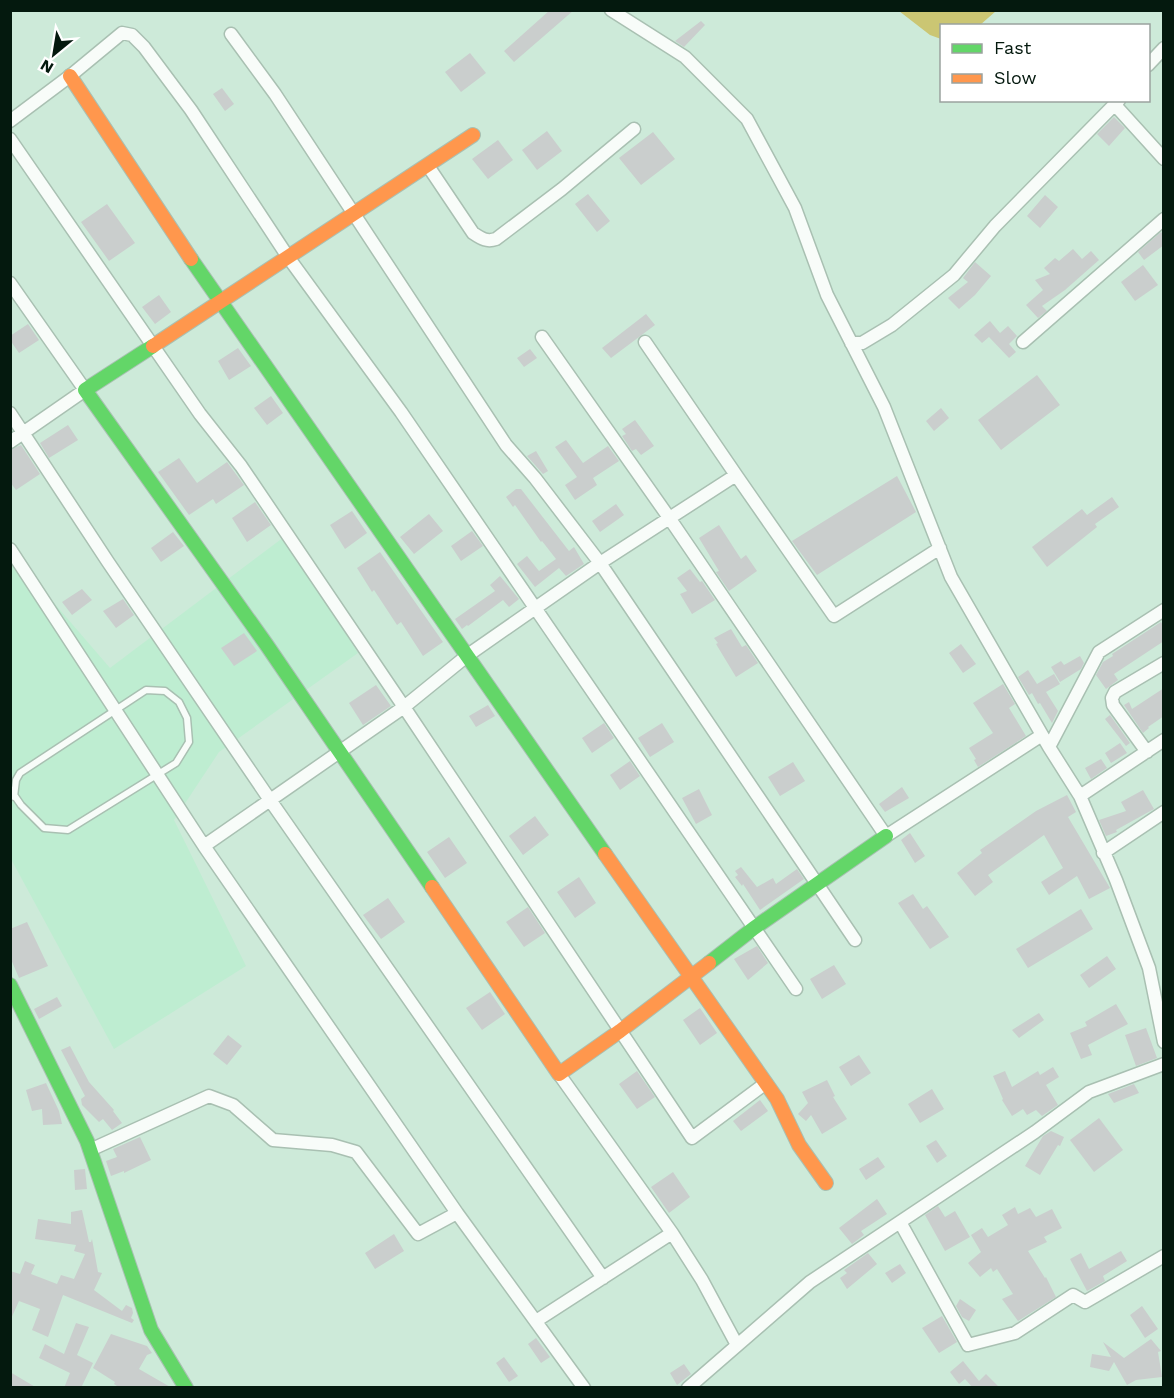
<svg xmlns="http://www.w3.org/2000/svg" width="1174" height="1398" viewBox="0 0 1174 1398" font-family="'Work Sans',sans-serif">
	<rect width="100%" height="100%" fill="#cdead9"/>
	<path fill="#beedd1" d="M284 537 358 653 219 752 174 820 246 966 114 1049 11 859 10 552 110 668Z"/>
	<path fill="#cbc673" d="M899 11H898H996L980 25 942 26 941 39 930 35Z"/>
	<path fill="#cacecd" d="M550 10H574L514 62 504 51Z
		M701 21 705 25 684 47 675 41Z
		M470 53 486 73 461 92 445 72Z
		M222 88 234 104 225 111 213 94Z
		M1114 117 1125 128 1109 146 1097 134Z
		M547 131 562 151 537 170 522 150Z
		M653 132 675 159 641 185 619 158Z
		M498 140 513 160 488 179 472 159Z
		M588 194 610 221 597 232 575 204Z
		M1045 195 1058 207 1040 228 1027 216Z
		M107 204 135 243 109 261 81 222Z
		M1161 232 1164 235V245L1144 260 1138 252Z
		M1073 249 1082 259 1091 251 1099 260 1065 290 1042 306 1047 311 1038 318 1026 305 1043 290 1035 280 1050 274 1044 268 1055 258 1059 261Z
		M975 262 991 276 975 295 959 309 948 298 968 282 963 278Z
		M1143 265 1158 285 1135 301 1121 282Z
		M159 295 171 312 155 324 142 307Z
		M646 314 655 325 611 358 602 348Z
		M990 321 1000 333 1008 326 1017 336 1009 344 1016 352 1009 358 989 337 982 343 974 335Z
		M28 324 39 340 19 353 10 340V336Z
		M238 348 251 366 229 380 218 361Z
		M530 349 537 358 524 367 517 358Z
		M1037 375 1060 405 1001 450 978 420Z
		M271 396 283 413 267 425 254 408Z
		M941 408 949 418 934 431 926 421Z
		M635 420 654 446 641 455 636 449 632 451 622 436 626 434 622 429Z
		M68 425 78 440 49 458 40 443Z
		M566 440 583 463 608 446 619 461 593 478 597 485 575 500 565 485 577 477 555 447Z
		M21 445 40 474 16 490 10 482V450Z
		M536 451 548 471 543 474 527 456Z
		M179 458 197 483 227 462 244 485 216 504 213 499 189 515 158 472Z
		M897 476 916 512 817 575 792 541Z
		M516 489H521L569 551 574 547 584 564 566 576 559 568 535 587 517 564 527 556 539 571 556 559 542 541 541 542 515 505 513 507 506 497Z
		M1112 497 1119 507 1095 524 1097 527 1047 567 1032 547 1082 509 1087 515Z
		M255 502 271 525 247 542 232 518Z
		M616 504 624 515 600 532 592 521Z
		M352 511 367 533 345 549 330 525Z
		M429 514 443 531 414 554 400 537Z
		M719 525 741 559 746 555 757 571 729 591 716 572 719 571 699 538Z
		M472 531 483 546 461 561 451 546Z
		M173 532 184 546 161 562 151 548Z
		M380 552 443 642 423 656 401 622 397 625 374 590 372 592 357 568Z
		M690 569 700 582 702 581 715 600 692 614 680 594 687 591 677 578Z
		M500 576 519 599 509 607 503 600 468 626 467 625 462 629 455 619 495 591 490 585Z
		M82 589 92 600 72 615 62 602Z
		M123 599 134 615 116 628 103 611Z
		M1161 622 1164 627V641L1114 674 1118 680 1106 689 1096 675 1103 662 1113 656 1112 654Z
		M731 629 742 647 746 645 758 663 736 677 716 644 718 643 714 638Z
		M244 633 257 651 234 666 221 648Z
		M961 644 976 664 963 673 949 653Z
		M1080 656 1084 663 1081 669 1060 682 1051 667 1061 661 1064 665Z
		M1028 670 1037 684 1054 674 1060 684 1046 692 1058 711 1052 723 1040 703 1038 704 1032 693 1029 695 1018 677Z
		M1003 684 1015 704 1009 708 1026 736 978 767 974 760 976 759 969 748 993 733 973 703Z
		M376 685 391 706 363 725 349 703Z
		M1164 688V716L1148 727 1149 728 1143 733 1124 705 1129 702 1132 709Z
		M488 705 495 716 476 727 469 716Z
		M1110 715 1130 743 1126 746 1105 719Z
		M604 723 614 738 592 753 582 738Z
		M662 723 674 742 650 757 638 738Z
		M1120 743 1127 753 1111 763 1105 753Z
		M1101 759 1107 768 1091 779 1085 768Z
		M630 761 640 776 620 790 610 775Z
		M793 762 805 781 780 796 768 777Z
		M902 787 909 798 885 812 879 804Z
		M699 789 712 815 696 824 682 798Z
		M1143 790 1154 809 1116 830 1117 832 1106 836 1099 820 1126 811 1121 802Z
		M1067 795 1076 812 1068 817 1110 888 1089 899 1077 876 1049 895 1041 882 1063 868 1044 835 988 875 993 882 975 896 957 873 982 853 980 850 1036 811Z
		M535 816 549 835 523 855 509 836Z
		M910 833 925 856 915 863 901 840Z
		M449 837 467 863 445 878 427 852Z
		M741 867 757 887 773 878 776 884 797 869 804 879 760 910 743 884 742 886 735 877 738 875 735 871Z
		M579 877 596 903 575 918 557 892Z
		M913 894 923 909 927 906 949 937 930 949 898 903Z
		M388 898 405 922 381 939 363 915Z
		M528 907 545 933 524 947 506 922Z
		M1081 909 1093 929 1028 968 1016 949Z
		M27 922 48 966 19 978 10 957V929Z
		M757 946 768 963 748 980 734 959Z
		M1107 956 1116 969 1089 988 1080 975Z
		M834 965 846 984 822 999 810 979Z
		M490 992 505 1014 482 1030 466 1008Z
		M57 997 62 1006 39 1019 34 1009Z
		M1116 1004 1128 1024 1088 1045 1092 1055 1081 1059 1070 1033 1087 1026 1085 1022Z
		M700 1008 717 1033 700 1045 683 1020Z
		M1039 1013 1044 1020 1019 1038 1012 1030Z
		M1146 1028 1157 1058 1136 1066 1125 1035Z
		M228 1035 242 1046 227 1065 213 1054Z
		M70 1046 89 1082 114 1110 113 1111 122 1123 112 1130 103 1119 99 1122 82 1105 81 1099 85 1096 61 1050Z
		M859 1055 871 1073 851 1086 839 1067Z
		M1053 1067 1059 1077 1046 1085 1058 1105 1042 1116 1036 1110 1027 1115 1023 1109 1012 1116 1002 1100 1003 1099 993 1076 1005 1071 1012 1087 1038 1071 1040 1075Z
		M637 1071 655 1097 637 1109 619 1084Z
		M827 1080 835 1096 833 1097 847 1119 822 1134 811 1115 806 1121 798 1114 808 1103 802 1092Z
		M46 1083 59 1111 62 1124 43 1125 42 1109 32 1111 26 1090Z
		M1134 1084 1139 1093 1114 1103 1108 1094Z
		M932 1089 944 1109 920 1123 908 1104Z
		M760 1100 768 1111 741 1131 733 1121Z
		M1099 1118 1123 1150 1094 1172 1070 1140Z
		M1051 1131 1064 1137 1060 1146 1058 1145 1040 1175 1025 1166 1043 1136Z
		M140 1137 151 1160 124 1173V1171L111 1176 106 1161 117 1157 113 1149Z
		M936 1140 947 1156 937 1163 926 1146Z
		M878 1157 885 1167 866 1180 859 1169Z
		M85 1169 87 1189 75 1190 74 1170Z
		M673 1172 690 1197 669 1213 651 1187Z
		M877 1199 887 1214 861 1231 864 1235 852 1244 839 1228Z
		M938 1206 945 1217 955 1211 970 1237 945 1251 925 1215Z
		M1015 1207 1018 1214 1030 1208 1036 1217 1052 1209 1062 1228 1044 1237 1047 1242 1028 1251 1045 1278 1046 1277 1056 1297 1018 1321 1002 1299 1013 1294 997 1269 993 1272 991 1268 980 1277 968 1263 981 1252 971 1235 982 1228 988 1237 1008 1225 1002 1215Z
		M82 1210 89 1242H91L92 1239 98 1272 102 1273 94 1290 122 1311 126 1305 132 1308 133 1313 131 1318 134 1320 132 1323 63 1295 48 1337 32 1330 40 1309 19 1301 10 1321V1271L20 1274 25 1261 35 1265 31 1274 57 1284 61 1275 74 1279 85 1254 74 1251 76 1245 35 1239 38 1219 71 1224V1212Z
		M394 1234 404 1251 375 1269 365 1253Z
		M1121 1251 1127 1261 1103 1276 1105 1281 1087 1291 1070 1259 1081 1253 1089 1269Z
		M868 1253 877 1264 847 1289 840 1278 847 1273 844 1270Z
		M900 1264 906 1273 892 1283 885 1273Z
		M960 1299 976 1310 969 1321 962 1317 956 1306Z
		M1142 1306 1158 1329 1145 1338 1130 1315Z
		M942 1316 957 1342 939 1353 922 1328Z
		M76 1323 89 1327 77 1355 93 1363 81 1388H64L70 1373 39 1358 45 1344 64 1354Z
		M111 1334 147 1346 152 1353 147 1355 139 1369 172 1388H120L114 1384 115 1382 93 1368Z
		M536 1338 550 1357 541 1363 528 1344Z
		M1151 1339 1161 1351 1158 1352 1162 1377 1136 1380 1127 1385 1114 1362 1109 1371 1090 1367 1092 1354 1111 1357 1103 1342 1124 1358Z
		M504 1357 518 1376 509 1382 496 1363Z
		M963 1361 979 1381 986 1374 1000 1388H973L965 1379 959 1384 950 1372Z
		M684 1364 691 1374 677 1385 670 1373Z
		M10 1372 37 1388H10Z"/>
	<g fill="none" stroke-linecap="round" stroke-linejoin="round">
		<defs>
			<path id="lane" d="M10 789 21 805 44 828 68 830 176 763 189 742 187 718 179 702 165 691 146 690 20 773 16 780 14 797"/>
			<path id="street" d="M611 10 685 57 747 119 795 208 827 295 884 407 951 577 1049 747 1080 796 1116 880 1149 968 1164 1042
				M231 34 275 94 506 445 535 478 600 563 855 940
				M1148 65 1164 48
				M1115 105 1164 159
				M10 121 70 76 122 33 132 35 144 47 191 110 288 257 401 412 796 989
				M10 139 200 414 241 466 404 707 204 846
				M428 166 473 233C482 239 487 242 496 239L562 189 634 129
				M10 283 85 390 10 442
				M542 337 670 519 886 836 1042 735
				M645 342 736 475
				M1023 342 1164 219
				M851 343H862L892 325 954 275 995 226 1119 100
				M10 413 108 562 270 800 603 1278
				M10 549 204 846 457 1213
				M1049 747 1099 652 1164 610
				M1147 752 1113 705 1112 698 1115 692 1164 663
				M1080 796 1164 740
				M1103 853 1164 812
				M559 1074 672 1233 702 1280 737 1345
				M766 1083 692 1138 404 707 468 655 600 563 736 475 834 616 940 548
				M90 1150 209 1096 233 1105 273 1140 332 1145 356 1152 418 1234 457 1213 584 1388
				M900 1222 968 1345 1015 1333 1073 1295 1085 1302 1164 1256
				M536 1321 672 1233
				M688 1388 810 1282 1035 1132 1089 1092 1164 1064"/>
			<path id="fast" d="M191 259 605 854
				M153 346 85 390 266 644 432 887
				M709 963 754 928 886 836
				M10 985 87 1141 151 1330 186 1388"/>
			<path id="slow" d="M70 76 191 259
				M153 346 473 135
				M605 854 777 1099 799 1145 826 1183
				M432 887 559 1074 620 1031 709 963"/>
		</defs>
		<use href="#lane" stroke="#a9c0b2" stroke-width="9"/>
		<use href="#street" stroke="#a9c0b2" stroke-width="15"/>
		<use href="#fast" stroke="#a9c0b2" stroke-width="16"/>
		<use href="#slow" stroke="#a9c0b2" stroke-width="16"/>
		<use href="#lane" stroke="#f8fcf9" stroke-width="6"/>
		<use href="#street" stroke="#f8fcf9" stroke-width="12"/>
		<use href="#fast" stroke="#63d668" stroke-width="14"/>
		<use href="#slow" stroke="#ff974d" stroke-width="14"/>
	</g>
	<rect width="1174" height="1398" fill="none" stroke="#04190e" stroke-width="24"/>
	<rect x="940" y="24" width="210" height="78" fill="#ffffff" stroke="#9ba39f" stroke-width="1.5"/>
	<rect x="952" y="44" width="30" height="9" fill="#63d668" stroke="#9ba39f" stroke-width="1.5"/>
	<text x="994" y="54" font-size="18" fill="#04190e">Fast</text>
	<rect x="952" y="74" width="30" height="9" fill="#ff974d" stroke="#9ba39f" stroke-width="1.5"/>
	<text x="994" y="84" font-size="18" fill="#04190e">Slow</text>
	<g transform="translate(54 54) rotate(210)" stroke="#ffffff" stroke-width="4.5" paint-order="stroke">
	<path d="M0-4.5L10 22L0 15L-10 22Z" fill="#04190e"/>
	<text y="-9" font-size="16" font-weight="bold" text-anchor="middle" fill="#04190e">N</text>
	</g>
</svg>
